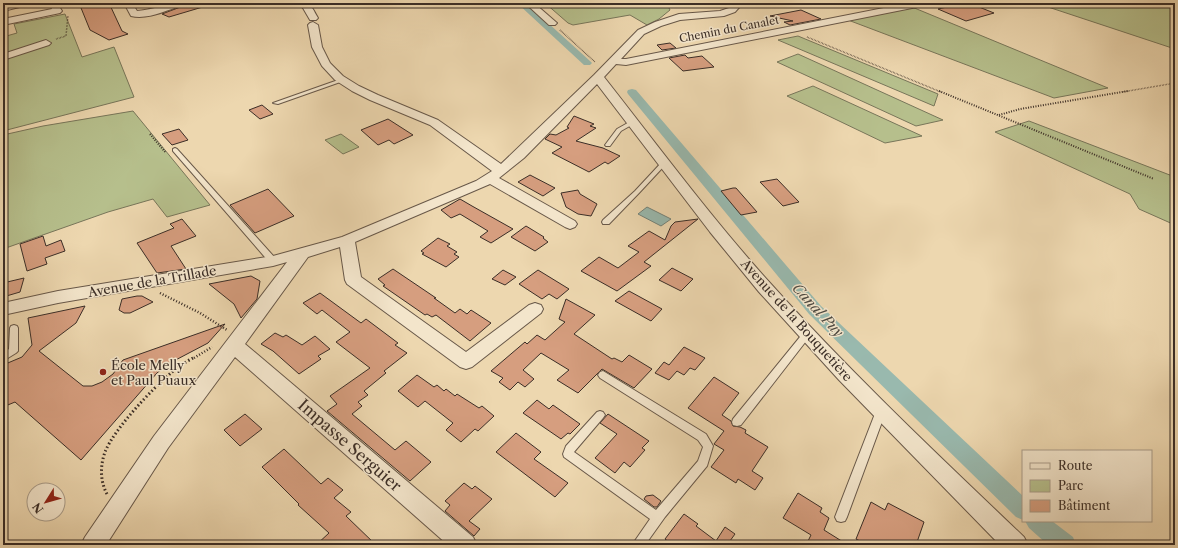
<svg xmlns="http://www.w3.org/2000/svg" width="1178" height="548" viewBox="0 0 1178 548" font-family="'Libre Caslon Text',serif">
	<rect width="100%" height="100%" fill="#edd7af"/>
	<filter id="stains"><feTurbulence type="fractalNoise" baseFrequency=".005" numOctaves="4"/><feColorMatrix values="0 0 0 0 .2 0 0 0 0 .09 0 0 0 0 .02 0 0 0 .5 -.17"/></filter>
	<radialGradient id="worn" r=".72"><stop offset=".6" stop-color="#630" stop-opacity="0"/><stop offset="1" stop-color="#630" stop-opacity=".3"/></radialGradient>
	<path fill="#b6bf8c" stroke="#78765a" d="M545 3H664L667 4 670 10 659 19 647 25 630 15 573 25 568 23Z
		M1036 3H1159L1175 7V49Z
		M912 7 1108 88 1054 98 848 20Z
		M65 14 82 57 114 47 134 97 3 131V37L17 33 14 24Z
		M798 36 938 94 934 106 778 40Z
		M798 54 943 120 916 126 777 62Z
		M813 86 922 136 885 143 787 96Z
		M133 111 210 205 167 217 153 199 108 212 3 249V135L43 126Z
		M1029 121 1175 177V225L1139 209 1130 194 995 132Z
		M341 134 359 147 343 154 325 140Z"/>
	<path fill="#99b9ae" stroke="#738178" d="M647 207 671 219 661 226 638 214Z"/>
	<g fill="none" stroke-linecap="round" stroke-linejoin="round">
		<path fill="#99b9ae" fill-rule="evenodd" d="M517 3H526L590 61 592 63 590 65H584Z
			M632 89 636 90 821 306 1023 496V520L1016 517 809 314 628 94 627 92 628 90Z
			M1025 521H1052L1073 537 1076 545H1048L1029 528Z"/>
	</g>
	<path fill="#d69e7f" stroke="#3b2e27" d="M79 3H109L122 31 128 34 109 40 90 30Z
		M138 3H170L149 8Z
		M185 3H206V6L169 17 162 14 183 6Z
		M965 3H969L994 13 966 21 938 9Z
		M801 10 821 19 790 25 784 22 793 21 770 16Z
		M670 43 676 48 662 50 657 45Z
		M685 55 688 58 702 56 714 67 683 71 669 58Z
		M262 105 273 114 260 119 249 110Z
		M574 116 594 124 590 126 596 128 576 141 603 148 620 156 608 164 605 162 589 172 552 153 562 147 545 139 550 134 556 135 569 128 567 127Z
		M388 119 413 135 394 144 389 140 378 145 361 130Z
		M179 129 188 140 172 145 162 134Z
		M530 175 555 188 543 196 518 182Z
		M777 179 799 202 783 206 760 182Z
		M733 188H736L757 212 741 215 721 191Z
		M268 189 294 216 255 233 230 205Z
		M578 190 580 194 597 204 591 216 578 214 566 207 561 193Z
		M460 199 472 206 513 229 491 243 480 237 488 231 460 214 451 218 441 210Z
		M182 219 196 236 171 246 186 269 157 273 137 243 174 228 170 224Z
		M698 219 644 262 651 266 617 291 581 271 599 257 618 268 639 252 628 246 649 231 665 240 671 226 675 222Z
		M526 226 544 237 543 238 548 242 535 251 511 237Z
		M43 236 46 246 61 240 65 251 45 258 47 264 27 271 20 244Z
		M438 238 450 244 447 246 457 252 454 254 459 257 446 267 422 254 424 253 421 251Z
		M672 268 693 279 681 291 659 280Z
		M393 269 436 298H434L455 313 460 309 467 314 471 310 491 323 470 341 436 315 432 317 427 314 425 315 383 286 385 285 378 279Z
		M503 270 516 277 505 285 492 279Z
		M538 270 569 289 557 299 549 294 542 299 519 284Z
		M251 276 260 281 257 299 241 318 234 304 209 284Z
		M24 278 20 292 3 297V283Z
		M629 291 662 309 651 321 615 301Z
		M320 293 361 323 366 319 398 343 395 345 407 353 384 371 386 373 364 391 368 395 358 402 362 406 352 414 395 450 406 441 431 462 410 481 327 411 337 404 330 396 370 368 336 342 350 332 322 310 317 314 303 303Z
		M137 296H142L153 302 130 313H124L119 310 122 299Z
		M566 299 595 315 574 334 612 359 614 358 622 362 629 355 652 369 634 388 602 369 578 393 557 380 569 370 541 353 523 370 534 379 525 387 518 382 510 390 499 382 503 378 491 371 525 342 527 344 537 335 545 340 565 322 559 319Z
		M85 306 76 323 39 351 83 386H92L102 382 113 374 123 360 225 324 208 343 168 364 157 373 81 460 15 402 3 407V365L22 357 32 345 28 318Z
		M275 333 283 337 286 335 302 345 315 336 330 349 318 356 321 359 299 374 273 351 261 344Z
		M684 347 705 358 695 370 690 368 684 375 677 371 669 380 655 373 664 362 669 365Z
		M417 375 434 387 437 385 444 391 446 389 455 396 457 394 479 408 482 406 494 416 478 431 475 429 461 442 446 430 453 423 425 401 418 407 398 391Z
		M714 377 739 393 722 415 731 421 733 426 740 427 746 430 745 433 768 447 752 471 763 478 755 490 738 479 736 483 711 467 724 450 714 444 724 431 688 408Z
		M537 400 549 409 553 405 580 424 570 434 568 433 561 439 523 413Z
		M245 414 262 429 240 446 224 430Z
		M608 414 649 441 642 448 645 450 630 467 624 462 615 473 595 458 617 434 600 423Z
		M516 433 541 452 534 459 568 483 555 497 496 452Z
		M284 449 321 484 328 478 343 490 334 498 351 512 346 516 376 545H316L329 533 298 505 299 504 262 467Z
		M464 483 472 489 475 486 492 499 469 521 480 529 474 536 445 511 450 505 445 501Z
		M798 493 822 508 820 512 829 518 824 530 848 545H806L811 535 783 518Z
		M653 495 661 501 657 507H654L644 499 646 496Z
		M871 502 885 510 888 503 924 522 916 545H868L856 539Z
		M684 514 698 524 696 526 716 541 725 527 735 534 727 545H673L665 539Z"/>
	<g fill="none" stroke-linecap="round" stroke-linejoin="round">
		<defs>
			<path id="lane" d="M341 79 346 80 278 104 273 103Z
				M633 120 635 121V123L621 131 610 146H606L605 145 617 129Z
				M175 148 177 149 276 259 277 261 276 263H270L173 151V149Z
				M664 161 667 163 666 164 639 193 609 224H603L602 222 603 220 635 191 662 162Z
				M14 325 17 326 18 328V351L16 353 3 361V353L9 349 10 328 11 326Z
				M807 331 810 332 811 334 810 336 741 425 737 426 733 425 732 422 733 419 804 332Z
				M603 371 706 434 713 446 707 466 665 517 645 545H632L650 519 564 457 563 454 566 446 597 412 600 411 603 412 605 415 603 418 574 452 656 510 698 461 703 447 698 440 600 378 598 375 600 372Z
				M881 407 884 408 886 411 847 517 845 521 841 522 837 521 835 517 876 411 878 408Z"/>
			<path id="street" d="M13 3H29L28 5 3 11V5Z
				M49 3H57L62 11 60 13 3 25V19L52 9Z
				M124 3H132L137 11C154 10 167 3 184 3L183 5C167 10 148 20 131 16Z
				M298 3C312 3 311 6 318 18L316 20H310L303 8Z
				M525 3H534L557 23 555 25H549Z
				M734 3H743L735 12 724 16 680 20 661 26 644 34 621 59H626L909 3H926L922 6 626 65 616 64 604 77C659 147 712 219 771 284 851 373 938 455 1024 537L1028 545H1000L839 380 759 292 710 232 597 84 524 158 499 178 575 221 577 224 575 227 570 229 565 227 490 184 355 242 361 277 466 352 529 305 535 303 541 305 543 309 541 313 472 367 466 369 460 367 347 284 345 280 340 247 308 257 245 344 473 537 477 545H448L235 357 168 448 106 545H81L85 537 154 436 287 262 273 266 58 303 3 315V303L58 291 273 256 342 237 476 181 492 171 430 125 370 100 352 91 335 80 322 66 312 47 308 25 310 23 313 22 318 25 322 47 330 63 343 76 359 86 378 95 438 120 501 164 594 75 638 30 655 22 679 14 720 11 729 8Z
				M46 40 51 43 49 45 3 60V54Z"/>
		</defs>
		<use href="#lane" stroke="#685849" stroke-width="2"/>
		<use href="#street" stroke="#685849" stroke-width="2"/>
		<path stroke="#3b2e27" stroke-width="1.5" stroke-dasharray="0.5 1" stroke-linecap="butt" d="M1172 3 1175 4
			M560 30 595 62
			M807 37 941 92
			M56 39 66 36 68 15
			M1122 92 1175 83"/>
		<path stroke="#3b2e27" stroke-width="2" stroke-dasharray="1 1.5" stroke-linecap="butt" d="M939 91 1154 179
			M999 115 1020 109 1128 91
			M150 134 166 153"/>
		<path stroke="#3b2e27" stroke-width="2.5" stroke-dasharray="1 2" stroke-linecap="butt" d="M160 293 200 313 227 330
			M194 358 212 347"/>
		<path stroke="#3b2e27" stroke-width="3" stroke-dasharray="1.5 2.5" stroke-linecap="butt" d="M107 494C100 481 100 466 105 452 114 429 153 388 172 372 179 366 187 361 195 357"/>
		<use href="#lane" fill="#f3e5cb" fill-rule="evenodd"/>
		<use href="#street" fill="#f3e5cb" fill-rule="evenodd"/>
	</g>
	<circle fill="#8f2418" stroke="#f3e5cb" stroke-width="1.5" cx="103" cy="372" r="4"/>
	<g text-anchor="middle" stroke-width="3" stroke-linejoin="round" paint-order="stroke">
		<g font-size="11" fill="#3b2e27" stroke="#f3e5cb">
			<text transform="translate(729 29) rotate(-11)" y="4">Chemin du Canalet</text>
		</g>
		<g font-size="13" fill="#3b2e27" stroke="#f3e5cb">
			<text transform="translate(152 281) rotate(-10)" y="5">Avenue de la Trillade</text>
			<text transform="translate(797 320) rotate(48)" y="5">Avenue de la Bouquetière</text>
		</g>
		<g font-size="13" fill="#3b2e27" stroke="#f3e5cb" text-anchor="start">
			<text x="111" y="370">École Melly<tspan x="111" dy="15">et Paul Puaux</tspan></text>
		</g>
		<g font-size="14" font-style="italic" fill="#4e4a42" stroke="#f3e5cb">
			<text transform="translate(818 310) rotate(47)" y="5">Canal Puy</text>
		</g>
		<g font-size="16" fill="#3b2e27" stroke="#f3e5cb">
			<text transform="translate(350 445) rotate(41)" y="6">Impasse Serguier</text>
		</g>
	</g>
	<rect width="1178" height="548" fill="none" stroke="#edd7af" stroke-width="16"/>
	<rect x="4" y="4" width="1170" height="540" fill="none" stroke="#3b2e27" stroke-width="2"/>
	<rect x="8" y="8" width="1162" height="532" fill="none" stroke="#3b2e27"/>
	<rect x="1022" y="450" width="130" height="72" fill="#f3e5cb" stroke="#a99c89"/>
	<rect x="1030" y="463" width="20" height="6" fill="#f3e5cb" stroke="#a99c89"/>
	<text x="1058" y="470" font-size="12" fill="#3b2e27">Route</text>
	<rect x="1030" y="480" width="20" height="12" fill="#b6bf8c" stroke="#a99c89"/>
	<text x="1058" y="490" font-size="12" fill="#3b2e27">Parc</text>
	<rect x="1030" y="500" width="20" height="12" fill="#d69e7f" stroke="#a99c89"/>
	<text x="1058" y="510" font-size="12" fill="#3b2e27">Bâtiment</text>
	<g transform="translate(46 502) rotate(233)"><circle r="19" fill="#f3e5cb" stroke="#a99c89"/>
	<path d="M0-3L7 15L0 10L-7 15Z" fill="#8f2418"/>
	<text y="-6" font-size="11" font-weight="bold" text-anchor="middle" fill="#3b2e27">N</text>
	</g>
	<rect width="100%" height="100%" filter="url(#stains)"/>
	<rect width="100%" height="100%" fill="url(#worn)"/>
</svg>
